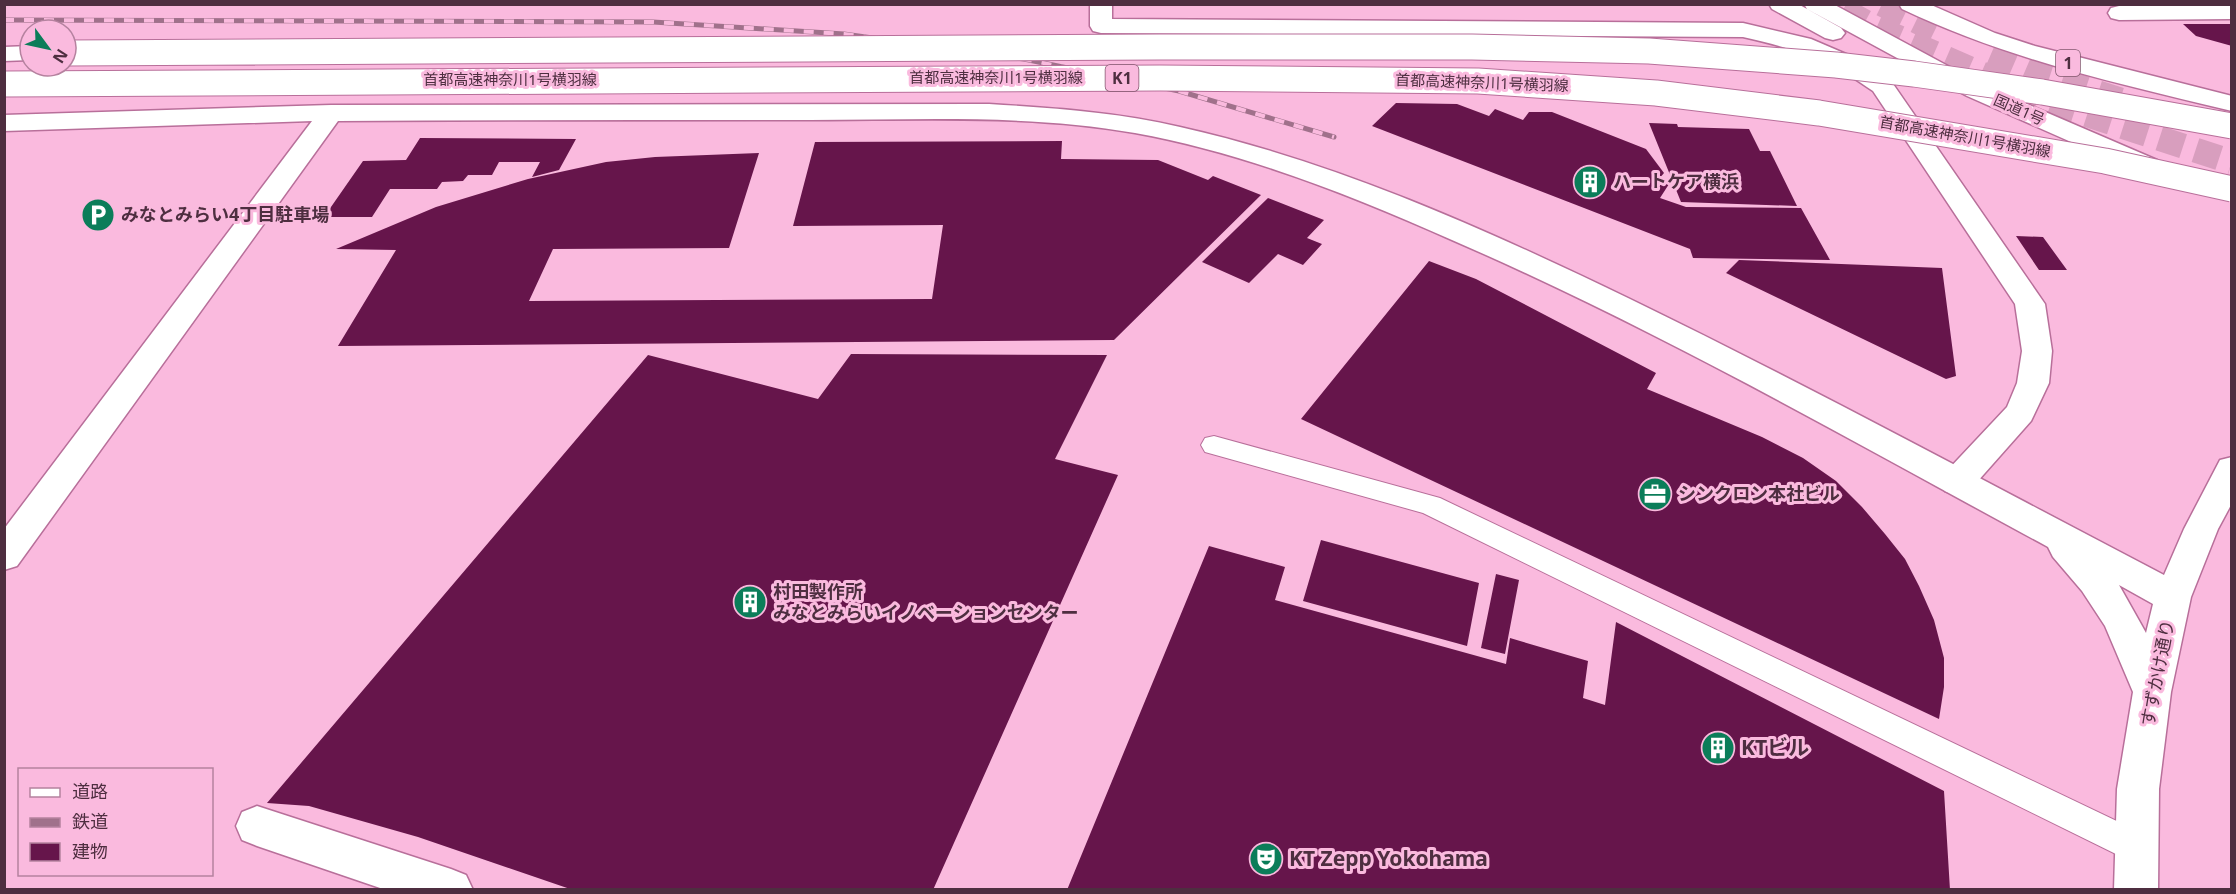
<svg xmlns="http://www.w3.org/2000/svg" width="2236" height="894" viewBox="0 0 2236 894" font-family="'Noto Sans','Noto Sans JP',sans-serif">
	<rect width="100%" height="100%" fill="#fabade"/>
	<path fill="#66154b" d="M2183 24H2232V46L2196 36Z
		M1396 103 1457 104 1489 116 1495 109 1523 120 1529 112H1552L1646 149 1664 173 1658 180 1669 184 1660 198 1686 207 1801 208 1830 260 1693 258 1690 249 1372 126Z
		M1649 123 1677 124 1678 127 1749 129 1760 151H1770L1797 206 1681 202Z
		M420 138 576 139 559 170 532 177 540 162H499L492 175H468L463 181 442 182 437 189H390L372 217H324L363 161 406 160Z
		M1062 141 1061 159 1158 160 1208 180 1213 176 1261 195 1114 340 338 346 396 250 336 249 436 207 528 179 606 162 655 157 759 153 729 248 553 249 529 301 932 299 943 225 793 226 815 142Z
		M1268 198 1324 220 1307 238 1322 244 1303 265 1278 254 1249 283 1202 262Z
		M2016 236 2043 237 2067 270H2039Z
		M1739 260 1942 268 1956 376 1946 379 1726 273Z
		M1429 261 1476 279 1656 373 1647 389 1762 437 1803 458 1836 481 1862 507 1885 534 1905 559 1919 586 1934 620 1944 658V687L1939 719 1301 419Z
		M851 354 1107 355 1055 459 1118 475 933 890H573L418 837 309 806 267 803 648 355 818 399Z
		M1321 540 1479 583 1467 646 1303 601Z
		M1209 546 1285 567 1275 600 1506 664 1510 638 1588 661 1583 698 1605 705 1616 622 1944 791 1950 890H1067Z
		M1496 574 1519 580 1505 654 1481 648Z"/>
	<g fill="none" stroke-linecap="round" stroke-linejoin="round">
		<path stroke="#d89ebe" stroke-width="25" stroke-dasharray="25 13" stroke-linecap="butt" d="M1882 4 1935 30
			M1843 10 1874 27 2039 99 2232 162
			M1991 54 2028 70 2120 100"/>
		<defs>
			<path id="lane" d="M1214 436 1440 498 2148 836 2152 847 2148 858 2136 863 2124 858 1423 513 1205 452 1201 445 1205 438Z"/>
			<path id="street" d="M1090 4H1112V19L1743 23 1811 39 1860 60 1891 81 2045 304 2052 351 2049 383 2031 421 1969 491 1957 495 1945 491 1940 482 1945 473 2007 407 2017 383 2022 351 2015 304 1873 91C1828 59 1796 49 1743 37L1101 33 1093 31 1090 26Z
				M2232 5V19L2119 20 2111 18 2108 13 2111 8 2119 6Z
				M257 806 451 869 466 875 473 890H386L257 846 242 840 236 826 242 812Z"/>
			<path id="secondary" d="M989 104C1053 108 1117 112 1180 127 1336 162 1485 229 1628 298 1809 386 1986 482 2164 575L2184 529 2220 460 2232 457V503L2218 529 2191 597 2171 692 2159 789 2158 890H2114L2117 789 2133 692 2105 626 2082 591 2053 557 2048 547C1852 441 1657 329 1452 240 1350 195 1245 153 1135 133 1028 114 918 120 810 120 653 120 495 120 338 121L17 566 4 570V529L312 121 4 131V115L331 105ZM2119 585 2153 604 2146 633Z"/>
			<path id="highway" d="M1769 4H1798L1841 28 1845 33 1841 38 1833 40 1825 38 1772 9Z
				M1804 4H1833L1985 86 2157 160 2161 166 2157 172 2148 174 2139 172 1967 96 1807 9Z
				M1899 4H1929L1995 33 2035 46 2232 96V111C2119 84 2007 59 1902 9Z
				M30 46V60L4 61V47Z"/>
		</defs>
		<use href="#lane" stroke="#b86f9a" stroke-width="2"/>
		<use href="#street" stroke="#b86f9a" stroke-width="3"/>
		<use href="#secondary" stroke="#b86f9a" stroke-width="3"/>
		<use href="#highway" stroke="#b86f9a" stroke-width="3"/>
		<use href="#lane" fill="#fff" fill-rule="evenodd"/>
		<use href="#street" fill="#fff" fill-rule="evenodd"/>
		<use href="#secondary" fill="#fff" fill-rule="evenodd"/>
		<use href="#highway" fill="#fff" fill-rule="evenodd"/>
		<defs>
			<path id="rail" d="M4 20 653 22 844 34 1024 59 1179 91 1334 137"/>
		</defs>
		<use href="#rail" stroke="#a0718b" stroke-width="5"/>
		<use href="#rail" stroke="#fabade" stroke-width="4" stroke-dasharray="10" stroke-linecap="butt"/>
		<defs>
			<path id="highway-bridge" d="M66 53 1160 47H1472L1649 51 1836 65 1914 74 2042 92 2232 126
				M4 84 1160 78 1478 81 1656 93 1819 113 2105 161 2232 189"/>
		</defs>
		<use href="#highway-bridge" stroke="#b86f9a" stroke-width="27" stroke-linecap="butt"/>
		<use href="#highway-bridge" stroke="#fff" stroke-width="25"/>
	</g>
	<defs>
		<symbol id="building-disc" viewBox="-11 -11 22 22"><circle r="9.5" fill="#0b7d59" stroke="#fabade"/><path d="M-4-6H4V6H1V3H-1V6H-4ZM-2.5-4.3h1.7v1.8h-1.7ZM.8-4.3h1.7v1.8H.8ZM-2.5-1h1.7V.8h-1.7ZM.8-1h1.7V.8H.8Z" fill="#fff"/></symbol>
		<symbol id="parking-disc" viewBox="-11 -11 22 22"><circle r="9.5" fill="#0b7d59" stroke="#fabade"/><path d="M-3.5-5.5H1a3.5 3.5 0 0 1 0 7H-1V5.5H-3.5ZM-1-3.4V-.6H.8a1.4 1.4 0 0 0 0-2.8Z" fill="#fff"/></symbol>
		<symbol id="office-disc" viewBox="-11 -11 22 22"><circle r="9.5" fill="#0b7d59" stroke="#fabade"/><path d="M-6-3h4V-5.5h4V-3h4V5H-6ZM-1-4.5V-3h2v-1.5ZM-6 0V1H6V0Z" fill="#fff"/></symbol>
		<symbol id="theatre-disc" viewBox="-11 -11 22 22"><circle r="9.5" fill="#0b7d59" stroke="#fabade"/><path d="M-5-5.5Q0-4 5-5.5V0Q5 5 0 6Q-5 5-5 0ZM-3.3-2.5H-1v1.5H-3.3ZM1-2.5H3.3v1.5H1ZM-2.8 1Q0 5.5 2.8 1Z" fill="#fff"/></symbol>
	</defs>
	<g fill-rule="evenodd">
		<use href="#building-disc" x="1571" y="163" width="38" height="38"/>
		<use href="#parking-disc" x="79" y="196" width="38" height="38"/>
		<use href="#office-disc" x="1636" y="475" width="38" height="38"/>
		<use href="#building-disc" x="731" y="583" width="38" height="38"/>
		<use href="#building-disc" x="1699" y="729" width="38" height="38"/>
		<use href="#theatre-disc" x="1247" y="840" width="38" height="38"/>
	</g>
	<g text-anchor="middle" stroke-width="6" stroke-linejoin="round" paint-order="stroke">
		<g font-size="15" fill="#4e2e40" stroke="#fabade">
			<text x="996" y="83">首都高速神奈川1号横羽線</text>
			<text x="510" y="85">首都高速神奈川1号横羽線</text>
			<text transform="translate(1482 83) rotate(2)" y="5">首都高速神奈川1号横羽線</text>
			<text transform="translate(2019 110) rotate(24)" y="5">国道1号</text>
			<text transform="translate(1965 137) rotate(10)" y="5">首都高速神奈川1号横羽線</text>
		</g>
		<g fill="#fabade" stroke="#82586f" stroke-width="1.5">
			<rect x="2056" y="50" width="24" height="26" rx="4.5"/>
			<rect x="1105.5" y="65" width="33" height="26" rx="4.5"/>
		</g>
		<g font-size="16" font-weight="bold" fill="#4e2e40">
			<text x="2068" y="69">1</text>
			<text x="1122" y="84">K1</text>
		</g>
		<g font-size="18" font-weight="bold" fill="#4e2e40" stroke="#fabade" text-anchor="start">
			<text x="1613" y="188">ハートケア横浜</text>
			<text x="121" y="221">みなとみらい4丁目駐車場</text>
			<text x="1678" y="500">シンクロン本社ビル</text>
			<text x="773" y="598">村田製作所<tspan x="773" dy="21">みなとみらいイノベーションセンター</tspan></text>
		</g>
		<g font-size="18" fill="#4e2e40" stroke="#fabade">
			<text transform="translate(2158 673) rotate(-79)" y="6">すずかけ通り</text>
		</g>
		<g font-size="21" font-weight="bold" fill="#4e2e40" stroke="#fabade" text-anchor="start">
			<text x="1741" y="755">KTビル</text>
			<text x="1289" y="866">KT Zepp Yokohama</text>
		</g>
	</g>
	<rect width="2236" height="894" fill="none" stroke="#4e2e40" stroke-width="12"/>
	<rect x="18" y="768" width="195" height="108" fill="#fabade" stroke="#b5829f" stroke-width="1.5"/>
	<rect x="30" y="788" width="30" height="9" fill="#ffffff" stroke="#b5829f" stroke-width="1.5"/>
	<text x="72" y="798" font-size="18" fill="#4e2e40">道路</text>
	<rect x="30" y="818" width="30" height="9" fill="#a0718b" stroke="#b5829f" stroke-width="1.5"/>
	<text x="72" y="828" font-size="18" fill="#4e2e40">鉄道</text>
	<rect x="30" y="843" width="30" height="18" fill="#66154b" stroke="#b5829f" stroke-width="1.5"/>
	<text x="72" y="858" font-size="18" fill="#4e2e40">建物</text>
	<g transform="translate(48 48) rotate(123)"><circle r="28" fill="#fabade" stroke="#b5829f" stroke-width="1.5"/>
	<path d="M0-4.5L10 22L0 15L-10 22Z" fill="#0b7d59"/>
	<text y="-9" font-size="16" font-weight="bold" text-anchor="middle" fill="#4e2e40">N</text>
	</g>
</svg>
